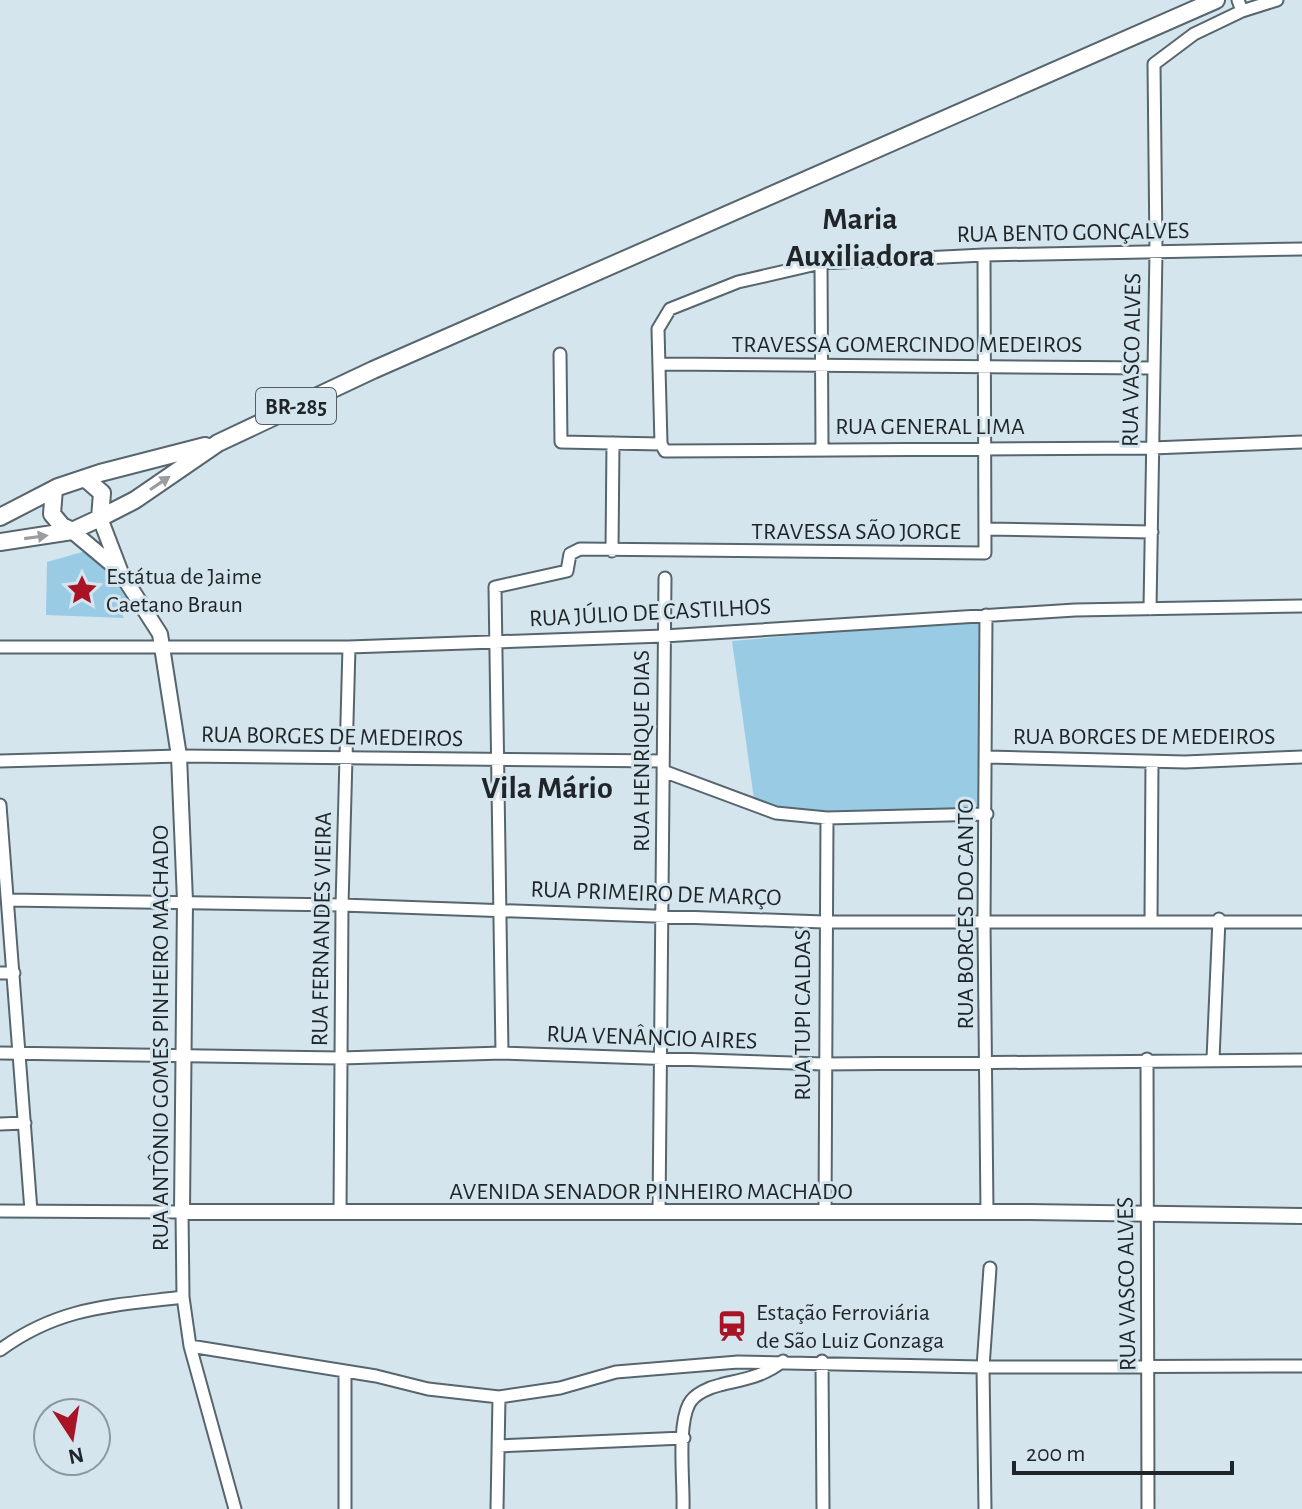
<svg xmlns="http://www.w3.org/2000/svg" width="1302" height="1509" viewBox="0 0 1302 1509" font-family="'Alegreya Sans',sans-serif">
	<rect width="100%" height="100%" fill="#d5e5ee"/>
	<path fill="#99cbe5" d="M86 551 100 559 131 604 120 609 124 618 46 615 47 562Z
		M982 619 985 813 826 817 776 812 754 799 732 641Z"/>
	<g fill="none" stroke-linecap="round" stroke-linejoin="round">
		<defs>
			<path id="minor" d="M1238 0 1242 11 1277 0
				M821 263 822 448
				M560 354 561 442 661 444 665 451 1152 448 1302 442
				M660 364 1153 368
				M661 444 658 329 670 309 738 282 821 263 984 255 1302 249
				M985 529 1152 532
				M612 551 613 443
				M1150 609 1156 251 1154 64 1194 34 1242 11
				M986 615 984 923 987 1212
				M0 647H349L664 636 1075 610 1302 606
				M987 757 1185 762 1302 757
				M0 761 179 756 663 761
				M663 771 776 813 827 818 987 814
				M0 805 31 1211
				M8 900 342 905 824 922H1302
				M1151 920 1152 762
				M0 973H14
				M0 1053 341 1058 502 1053 823 1064 1302 1060
				M502 1053 495 587 567 571 570 554 580 549 985 553 984 255
				M1147 1059 1148 1509
				M1213 1059 1219 919
				M0 1124 25 1123
				M0 1211 182 1212 183 1297 190 1346 235 1509
				M659 1212 665 578
				M340 1213 342 905 349 647
				M825 1213 827 818
				M190 1346 376 1376 428 1389 499 1397 560 1388 616 1372 738 1362 983 1367 1302 1366
				M0 1350C60 1306 112 1306 183 1297
				M822 1361 823 1509
				M498 1446 684 1438
				M345 1509V1372
				M497 1509 499 1397
				M683 1509C684 1482 677 1427 689 1404 694 1394 710 1387 720 1385 744 1379 763 1377 783 1361
				M985 1509 983 1367 990 1268"/>
			<path id="major" d="M100 518 121 573 160 634 179 756 185 901 182 1212H1029L1302 1216
				M72 531 115 567"/>
			<path id="highway" d="M86 479 102 493 100 518
				M54 489 52 514 62 526 72 531
				M0 517 58 487 100 473 205 446
				M0 542 72 531 100 518 135 500 218 443 373 370 1216 0"/>
		</defs>
		<use href="#minor" stroke="#57656d" stroke-width="15"/>
		<use href="#major" stroke="#57656d" stroke-width="18"/>
		<use href="#highway" stroke="#57656d" stroke-width="20"/>
		<use href="#minor" stroke="#fff" stroke-width="11"/>
		<use href="#major" stroke="#fff" stroke-width="14"/>
		<use href="#highway" stroke="#fff" stroke-width="16"/>
	</g>
	<defs><path id="oneway-solid" d="M-6-.8H1V-3.2L6.5 0L1 3.2V.8H-6Z" transform="scale(2)"/></defs>
	<g fill="#9a9d9e">
		<use href="#oneway-solid" transform="translate(160 483) rotate(-34)"/>
		<use href="#oneway-solid" transform="translate(36 537) rotate(-8)"/>
	</g>
	<defs>
		<symbol id="sight-bare" viewBox="-9 -9 18 18"><path d="M0-6L1.8-2.2L6-1.7L2.9 1.2L3.7 5.4L0 3.3L-3.7 5.4L-2.9 1.2L-6-1.7L-1.8-2.2Z" fill="#a91326" stroke="#d5e5ee" stroke-width="2.5" paint-order="stroke"/></symbol>
		<symbol id="station-bare" viewBox="-9 -9 18 18"><path d="M-3-6H3Q5-6 5-4V2Q5 4 3 4L4.5 6H3L1.5 4h-3L-3 6H-4.5L-3 4Q-5 4-5 2V-4Q-5-6-3-6ZM-3.5-4v3h7v-3ZM-3.5 1v1.5H-2V1ZM2 1v1.5H3.5V1Z" fill="#a91326" stroke="#d5e5ee" stroke-width="2.5" paint-order="stroke"/></symbol>
	</defs>
	<g fill-rule="evenodd">
		<use href="#sight-bare" x="60" y="568" width="44" height="44"/>
		<use href="#station-bare" x="710" y="1304" width="44" height="44"/>
	</g>
	<g text-anchor="middle" stroke-width="6" stroke-linejoin="round" paint-order="stroke">
		<rect fill="#d5e5ee" stroke="#565f63" stroke-width="2" x="256" y="388" width="80" height="36" rx="6"/>
		<g font-size="22" font-weight="bold" fill="#1f2528">
			<text x="296" y="414">BR-285</text>
		</g>
		<g font-size="24" fill="#1f2528" stroke="#d5e5ee">
			<text transform="translate(1073 232) rotate(-1)" y="8">RUA BENTO GONÇALVES</text>
			<text x="907" y="352">TRAVESSA GOMERCINDO MEDEIROS</text>
			<text transform="translate(1131 360) rotate(-89)" y="8">RUA VASCO ALVES</text>
			<text x="930" y="434">RUA GENERAL LIMA</text>
			<text x="856" y="539">TRAVESSA SÃO JORGE</text>
			<text transform="translate(650 612) rotate(-3)" y="8">RUA JÚLIO DE CASTILHOS</text>
			<text transform="translate(332 736) rotate(1)" y="8">RUA BORGES DE MEDEIROS</text>
			<text x="1144" y="744">RUA BORGES DE MEDEIROS</text>
			<text transform="translate(641 751) rotate(-90)" y="8">RUA HENRIQUE DIAS</text>
			<text transform="translate(656 893) rotate(2)" y="8">RUA PRIMEIRO DE MARÇO</text>
			<text transform="translate(965 914) rotate(-90)" y="8">RUA BORGES DO CANTO</text>
			<text transform="translate(321 929) rotate(-89)" y="8">RUA FERNANDES VIEIRA</text>
			<text transform="translate(802 1015) rotate(-90)" y="8">RUA TUPI CALDAS</text>
			<text transform="translate(652 1037) rotate(2)" y="8">RUA VENÂNCIO AIRES</text>
			<text transform="translate(160 1038) rotate(-90)" y="8">RUA ANTÔNIO GOMES PINHEIRO MACHADO</text>
			<text x="651" y="1199">AVENIDA SENADOR PINHEIRO MACHADO</text>
			<text transform="translate(1126 1284) rotate(-91)" y="8">RUA VASCO ALVES</text>
		</g>
		<g font-size="24" fill="#1f2528" stroke="#d5e5ee" text-anchor="start">
			<text x="106" y="584">Estátua de Jaime<tspan x="106" dy="28">Caetano Braun</tspan></text>
			<text x="756" y="1320">Estação Ferroviária<tspan x="756" dy="28">de São Luiz Gonzaga</tspan></text>
		</g>
		<g font-size="32" font-weight="bold" fill="#1f2528" stroke="#d5e5ee">
			<text x="860" y="229">Maria<tspan x="860" dy="37">Auxiliadora</tspan></text>
			<text x="547" y="798">Vila Mário</text>
		</g>
	</g>
	<g transform="translate(72 1437) rotate(168)"><circle r="38" fill="#d5e5ee" stroke="#8c989f" stroke-width="2"/>
	<path d="M0-6L14 30L0 20L-14 30Z" fill="#a91326"/>
	<text y="-12" font-size="22" font-weight="bold" text-anchor="middle" fill="#1f2528">N</text>
	</g>
	<path d="M1014 1461v12h218v-12" fill="none" stroke="#1f2528" stroke-width="4"/>
	<text x="1026" y="1461" font-size="24" fill="#1f2528" stroke="#d5e5ee" stroke-width="6" paint-order="stroke">200 m</text>
</svg>
